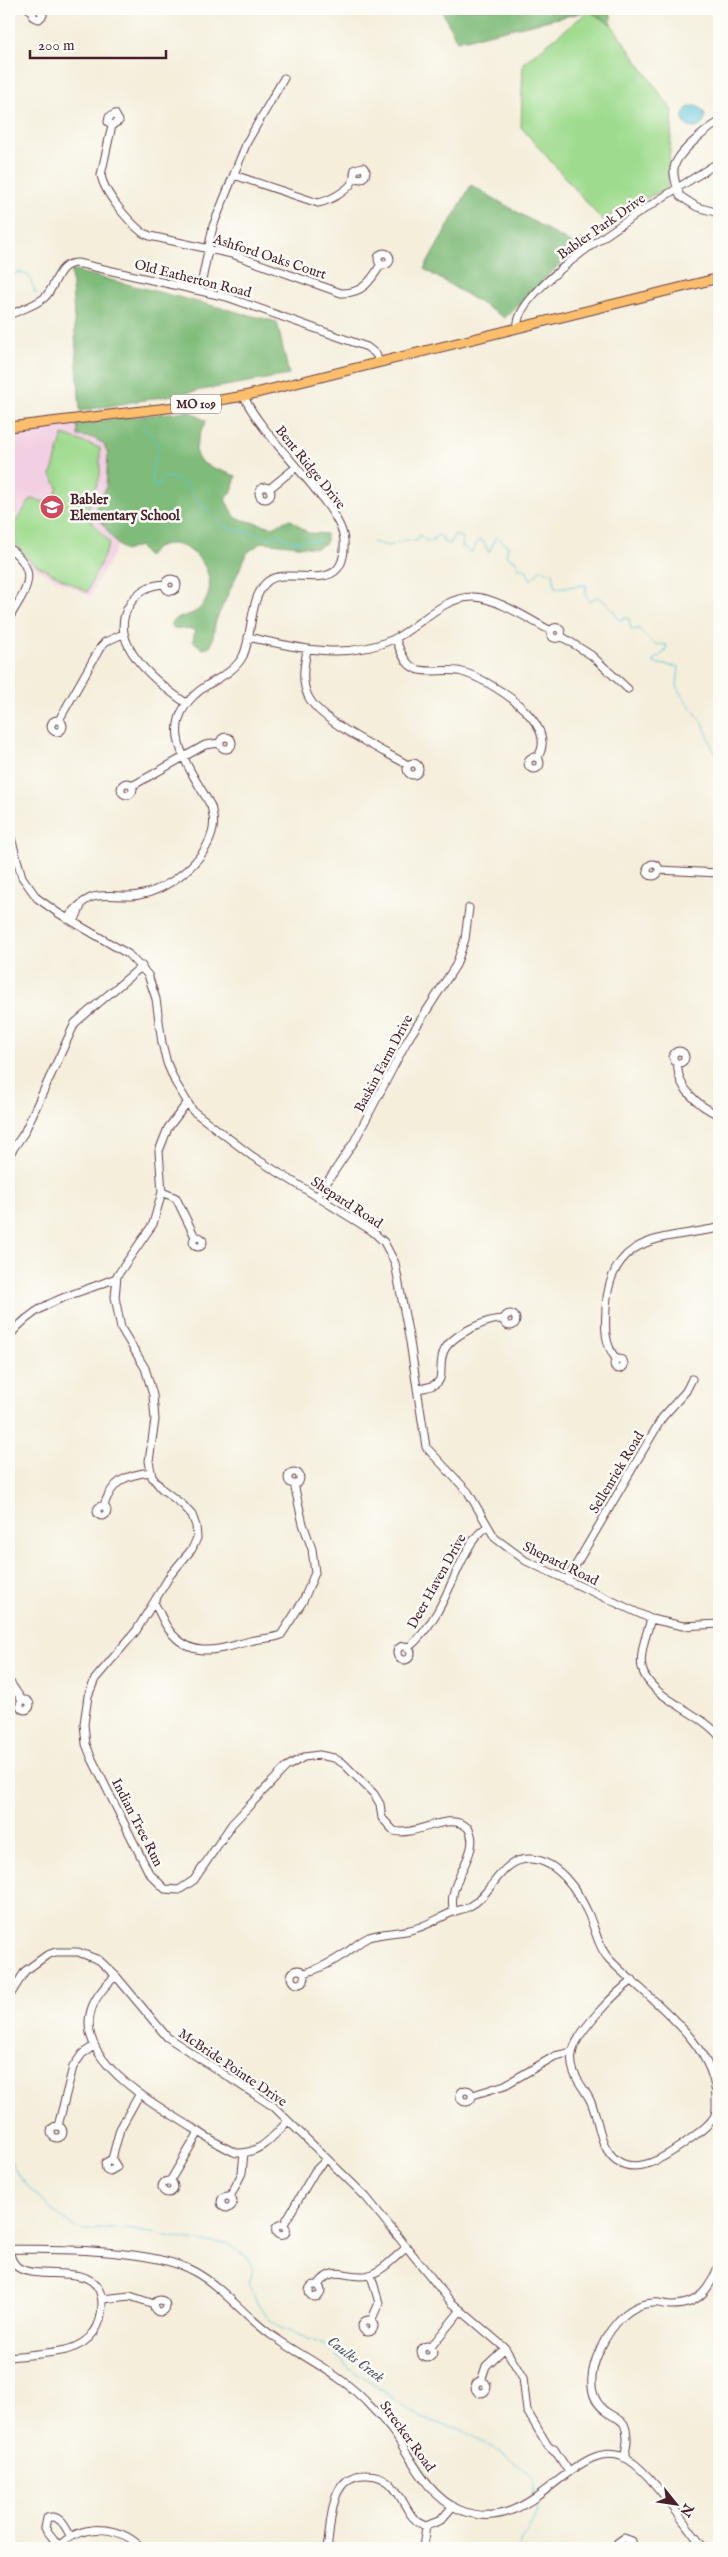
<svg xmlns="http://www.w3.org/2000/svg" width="728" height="2557" viewBox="0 0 728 2557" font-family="'IM FELL English',serif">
	<rect width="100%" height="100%" fill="#fdfcf7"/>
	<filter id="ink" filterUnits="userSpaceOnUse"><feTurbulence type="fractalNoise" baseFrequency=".02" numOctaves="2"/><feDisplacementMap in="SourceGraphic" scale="10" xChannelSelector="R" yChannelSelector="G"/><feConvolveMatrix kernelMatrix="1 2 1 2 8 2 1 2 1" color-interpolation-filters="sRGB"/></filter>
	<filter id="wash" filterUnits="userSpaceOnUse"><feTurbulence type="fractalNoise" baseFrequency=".0096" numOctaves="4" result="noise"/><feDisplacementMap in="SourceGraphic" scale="20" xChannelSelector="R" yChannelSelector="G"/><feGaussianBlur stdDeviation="1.12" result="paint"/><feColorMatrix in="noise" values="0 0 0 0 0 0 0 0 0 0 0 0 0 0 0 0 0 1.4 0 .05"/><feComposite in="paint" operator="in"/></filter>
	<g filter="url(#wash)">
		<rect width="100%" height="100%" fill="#f4eedb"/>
		<path fill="#f2cfe2" d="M77 423 78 436 94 438 104 445 108 455 106 487 94 512 118 545 90 596 30 566 19 552 9 545V431Z"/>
		<path fill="#9fdb8e" stroke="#747d5c" d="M589 11 611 24 673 112 667 188 602 220 521 127 523 63Z
			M63 435 100 448V476L86 515 110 543 87 592 31 562 9 536V532L31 499 52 503 58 487 51 475Z"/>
		<path fill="#7fbb79" stroke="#646d52" d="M441 9H611V24L589 11 457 41Z
			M471 185 577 247 505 318 424 269Z
			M71 270 277 322 289 375 80 411Z
			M189 411 206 421C185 464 198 462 236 476L232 491 225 500 236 518 272 527 290 519 308 533 326 534V543L316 548 262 542 247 553 216 620 211 646 203 649 193 641 195 630 174 628 170 624C180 613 194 619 205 602 221 575 192 537 162 545 157 546 152 553 147 557L139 546 125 551 118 545 94 512 106 487 108 454 104 444 94 438 78 436 77 423Z"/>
		<path fill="#5fc5dc" stroke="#547284" d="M683 117a11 11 0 1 1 22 0a11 11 0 1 1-22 0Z"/>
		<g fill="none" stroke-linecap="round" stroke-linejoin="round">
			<path stroke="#5fc5dc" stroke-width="1" d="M9 275 20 272 29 276 36 294
				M144 422 146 432 151 435
				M153 437C165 448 153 457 152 471 151 476 153 482 154 487H157L162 478C171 475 182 482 189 488 194 492 193 497 200 501L201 506C212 510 217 525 228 528 242 532 254 530 266 539L281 535 291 541 321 540
				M372 542 389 546 404 540 417 541 420 535 426 541H431L438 535 443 538V542L450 544 454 535 463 538 462 546 471 553 479 540 484 542 489 553 496 536 508 546 506 556 515 560 519 568H525L531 580 541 569 553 573 555 588 586 585V596L589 601 598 597 608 604 619 619 622 620 624 617 629 619 631 629H639L654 644 667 645 665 652 654 660V663L679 667 677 685 680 693 703 723 713 749 719 757
				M9 2158C13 2163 15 2171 20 2177 29 2189 64 2223 77 2228 90 2233 102 2227 115 2228 153 2231 190 2244 228 2243L249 2259 253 2270 249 2283 258 2305 268 2318 281 2328 324 2345 352 2370 423 2419 460 2429 505 2455 526 2471 533 2479V2495
				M519 2548 537 2512 534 2501"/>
		</g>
	</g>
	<g filter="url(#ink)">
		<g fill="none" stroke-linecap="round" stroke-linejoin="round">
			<defs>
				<path id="minor" d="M29 9 33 11V17L39 19 43 15 39 9
					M719 122C706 130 675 154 674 169 673 178 677 188 680 196L697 207 719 213
					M112 125 108 122 109 117 115 114 119 121 112 125 101 175C104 193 128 221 143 233L150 236 232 254 341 293C362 294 371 281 381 264
					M234 175 318 203C329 201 353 189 354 177 354 174 354 172 355 169L363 167 366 171 365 176 361 179 355 178
					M378 259a6 6 0 1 1 12 0a6 6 0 1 1-12 0Z
					M200 290 213 226 247 142 284 78
					M9 315C20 310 34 306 44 298 57 287 56 263 77 263L227 297 367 347 376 354 379 362
					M518 328C510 285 684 185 719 162
					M259 493a6 6 0 1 1 12 0a6 6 0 1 1-12 0Z
					M269 489 295 468
					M9 548C41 572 26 590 9 618
					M165 585a6 6 0 1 1 12 0a6 6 0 1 1-12 0Z
					M165 584C149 585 139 590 130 604 105 642 157 683 186 703
					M550.5 633a5.5 5.5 0 1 1 11 0a5.5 5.5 0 1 1-11 0Z
					M561 636 591 655 628 689
					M248 637C298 648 345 661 394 639 420 626 443 596 474 597 497 598 530 620 551 631
					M395 638C400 649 404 664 416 669 429 674 447 668 462 672 489 679 562 724 537 758
					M307 650C304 666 301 681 308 696 319 721 382 750 408 765
					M59 720 100 648 105 642 123 634
					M51 726a6 6 0 1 1 12 0a6 6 0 1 1-12 0Z
					M220 743a6 6 0 1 1 12 0a6 6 0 1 1-12 0Z
					M528 763a6 6 0 1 1 12 0a6 6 0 1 1-12 0Z
					M407 769a6 6 0 1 1 12 0a6 6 0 1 1-12 0Z
					M121 789a6 6 0 1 1 12 0a6 6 0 1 1-12 0Z
					M132 786 205 745 220 743
					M9 831 22 877 37 898 58 913 128 954 148 975 156 999 162 1043 167 1063 175 1082 193 1111 252 1156 372 1231 384 1242 395 1263 410 1342 426 1447 468 1492 495 1538 526 1561 651 1619 683 1626 719 1624
					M647 870a6 6 0 1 1 12 0a6 6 0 1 1-12 0Z
					M659 870 719 873
					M67 919C74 910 83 900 93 897 108 893 124 898 139 895 168 890 204 862 212 833 215 824 213 815 211 806 187 764 152 722 206 686 220 677 235 671 243 656 253 635 249 596 268 581 291 564 347 600 344 541 343 506 261 438 244 396
					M74 922 81 906
					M673 1057a6 6 0 1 1 12 0a6 6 0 1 1-12 0Z
					M678 1063C675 1087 700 1107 719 1115
					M187 1103 168 1128 159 1151 162 1192 153 1224 117 1276 115 1297 121 1328 145 1368 153 1395 155 1420 149 1461 152 1477 162 1489 183 1505 192 1515 196 1526 197 1538 192 1549 171 1574 136 1631 95 1679 88 1696 84 1724 86 1744 91 1757 149 1873 165 1889 179 1890 194 1880 232 1824 286 1767 304 1757 319 1755 334 1758 344 1764 374 1794 380 1804 382 1818 394 1831C417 1837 449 1810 468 1828 484 1852 444 1882 454 1912
					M9 1155 24 1133 75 1023 142 966
					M162 1192 176 1198 195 1237
					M317 1197 354 1142 407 1041 456 965 465 939 469 908
					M193 1242a5 5 0 1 1 10 0a5 5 0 1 1-10 0Z
					M504 1320a6 6 0 1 1 12 0a6 6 0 1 1-12 0Z
					M9 1336C41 1298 74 1296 116 1278
					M614 1364a5 5 0 1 1 10 0a5 5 0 1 1-10 0Z
					M616 1359C604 1343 605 1328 606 1308 610 1234 662 1239 719 1228
					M417 1389C453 1385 435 1372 444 1351 451 1335 488 1318 504 1319
					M288 1478a6 6 0 1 1 12 0a6 6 0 1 1-12 0Z
					M104 1505C113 1480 126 1475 151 1472
					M97 1511a5 5 0 1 1 10 0a5 5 0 1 1-10 0Z
					M567 1580 662 1418 686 1391 692 1379
					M154 1603C160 1612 163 1622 169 1630 193 1661 219 1649 250 1641 261 1638 271 1639 281 1635L303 1601 315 1573 312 1549 303 1524 294 1484
					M651 1619C647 1633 639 1653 642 1668 649 1698 701 1712 719 1736
					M397 1653a7 7 0 1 1 14 0a7 7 0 1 1-14 0Z
					M408 1648C433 1628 446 1595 459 1567 467 1551 472 1537 487 1527
					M9 1681 22 1700
					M20 1705a5 5 0 1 1 10 0a5 5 0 1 1-10 0Z
					M291 1977a7 7 0 1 1 14 0a7 7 0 1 1-14 0Z
					M305 1973C319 1969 334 1961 346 1953 354 1947 360 1941 369 1937 382 1933 397 1933 410 1930 426 1927 438 1918 453 1912 458 1910 465 1909 470 1906 493 1894 500 1858 530 1859 558 1860 578 1891 588 1913 595 1928 598 1947 609 1959 645 1997 716 2041 716 2099 716 2105 717 2112 714 2117 709 2126 698 2133 690 2139 665 2158 624 2186 604 2144 598 2130 597 2114 590 2100 582 2084 569 2074 572 2054 575 2033 616 1992 633 1980
					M116 1976C46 2036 129 2089 180 2120 198 2131 216 2144 236 2153 261 2154 272 2137 288 2121
					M9 1997 25 1971 47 1955 56 1952H78L99 1960 116 1976 167 2037 274 2107 366 2197 451 2302 505 2348 523 2378 527 2411 548 2446 556 2453
					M460 2096a6 6 0 1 1 12 0a6 6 0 1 1-12 0Z
					M473 2095 505 2085 555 2056 572 2052
					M58 2126 73 2067 82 2054 94 2046
					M51 2132a6 6 0 1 1 12 0a6 6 0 1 1-12 0Z
					M112 2159 117 2167 110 2171 106 2169 105 2163 112 2159 120 2129 139 2095
					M170 2181 199 2132
					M162 2187a6 6 0 1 1 12 0a6 6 0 1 1-12 0Z
					M221 2202a6 6 0 1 1 12 0a6 6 0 1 1-12 0Z
					M230 2197 242 2173 244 2153
					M284 2224 315 2171 327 2159
					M275.5 2230a5.5 5.5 0 1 1 11 0a5.5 5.5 0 1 1-11 0Z
					M9 2249C55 2249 156 2249 195 2272 224 2288 246 2318 274 2337 308 2360 344 2376 371 2407 380 2416 389 2426 396 2436 414 2463 428 2496 460 2510 535 2541 576 2428 629 2460 653 2475 685 2525 704 2548
					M318 2285C335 2262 348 2281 369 2275 383 2271 396 2256 407 2247
					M309 2291a6 6 0 1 1 12 0a6 6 0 1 1-12 0Z
					M102 2299 130 2296 154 2304
					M154 2306a6 6 0 1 1 12 0a6 6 0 1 1-12 0Z
					M362 2326a6 6 0 1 1 12 0a6 6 0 1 1-12 0Z
					M371 2321 379 2303 371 2275
					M421 2352a6 6 0 1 1 12 0a6 6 0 1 1-12 0Z
					M430 2348 461 2310
					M9 2357C27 2355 47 2354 66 2350 77 2347 87 2342 94 2332 100 2324 102 2314 102 2303 100 2259 43 2282 19 2268 12 2264 10 2256 9 2249
					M481 2381 486 2366 505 2348
					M475 2387a6 6 0 1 1 12 0a6 6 0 1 1-12 0Z
					M554 2449 569 2472
					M624 2458C627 2446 629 2435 624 2424 620 2418 611 2415 606 2411 588 2398 590 2377 596 2359 605 2335 624 2304 653 2303 659 2302 665 2305 671 2305 699 2306 711 2287 719 2264
					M59 2546 45 2528 47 2518C60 2513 66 2528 71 2537
					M57 2548C81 2523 118 2524 142 2548
					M327 2548C332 2524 328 2473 367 2475 378 2475 388 2480 394 2488 406 2502 408 2520 426 2526L441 2520 453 2506
					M423 2548 426 2526
					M616 2548 617 2543 624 2538 632 2541 633 2548"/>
				<path id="major" d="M9 427 184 406 244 396 719 278"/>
			</defs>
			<use href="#minor" stroke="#643e45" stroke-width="9"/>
			<use href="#major" stroke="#643e45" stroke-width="11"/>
			<use href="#minor" stroke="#fff" stroke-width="7"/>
			<use href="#major" stroke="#fabe6d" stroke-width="9"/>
		</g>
	</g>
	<defs>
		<symbol id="school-disc" viewBox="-11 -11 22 22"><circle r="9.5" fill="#d1495b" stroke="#fdfcf7"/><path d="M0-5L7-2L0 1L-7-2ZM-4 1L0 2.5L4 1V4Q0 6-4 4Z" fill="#fff"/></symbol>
	</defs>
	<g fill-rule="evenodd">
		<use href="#school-disc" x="38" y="493" width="28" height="28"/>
	</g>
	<g text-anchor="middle" stroke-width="5" stroke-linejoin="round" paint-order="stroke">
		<rect fill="#fdfcf7" stroke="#806168" stroke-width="1" x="171" y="394.5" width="50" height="19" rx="4"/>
		<g font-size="12" font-weight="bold" fill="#4a1f2b">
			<text x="196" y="408">MO 109</text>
		</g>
		<g font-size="14" fill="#4a1f2b" stroke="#fdfcf7">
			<text transform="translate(601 226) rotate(-35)" y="5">Babler Park Drive</text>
			<text transform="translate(270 256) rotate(18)" y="5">Ashford Oaks Court</text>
			<text transform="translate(193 278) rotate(14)" y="5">Old Eatherton Road</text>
			<text transform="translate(311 467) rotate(51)" y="5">Bent Ridge Drive</text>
			<text transform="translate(383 1063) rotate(-62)" y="5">Baskin Farm Drive</text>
			<text transform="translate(347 1202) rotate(33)" y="5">Shepard Road</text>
			<text transform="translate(616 1472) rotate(-59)" y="5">Sellenriek Road</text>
			<text transform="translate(561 1563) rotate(26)" y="5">Shepard Road</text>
			<text transform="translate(436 1581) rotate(-61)" y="5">Deer Haven Drive</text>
			<text transform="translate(138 1822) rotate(63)" y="5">Indian Tree Run</text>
			<text transform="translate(233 2067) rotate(34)" y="5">McBride Pointe Drive</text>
			<text transform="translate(408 2436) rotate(54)" y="5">Strecker Road</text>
		</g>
		<g font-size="14" font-weight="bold" fill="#4a1f2b" stroke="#fdfcf7" text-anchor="start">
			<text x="70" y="504">Babler<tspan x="70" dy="16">Elementary School</tspan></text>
		</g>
		<g font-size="15" font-style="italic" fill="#515969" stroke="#fdfcf7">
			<text transform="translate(356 2359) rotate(37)" y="5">Caulks Creek</text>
		</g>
	</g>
	<rect width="728" height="2557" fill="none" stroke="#fdfcf7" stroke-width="30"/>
	<g transform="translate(676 2504) rotate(120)" stroke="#fdfcf7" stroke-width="4" paint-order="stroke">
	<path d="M0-4L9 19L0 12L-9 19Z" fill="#4a1f2b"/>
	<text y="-8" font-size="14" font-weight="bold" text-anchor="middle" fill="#4a1f2b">N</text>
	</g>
	<path d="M30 50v8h136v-8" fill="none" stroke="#4a1f2b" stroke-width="2.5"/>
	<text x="38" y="50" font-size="15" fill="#4a1f2b" stroke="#fdfcf7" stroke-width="4" paint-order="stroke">200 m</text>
</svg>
